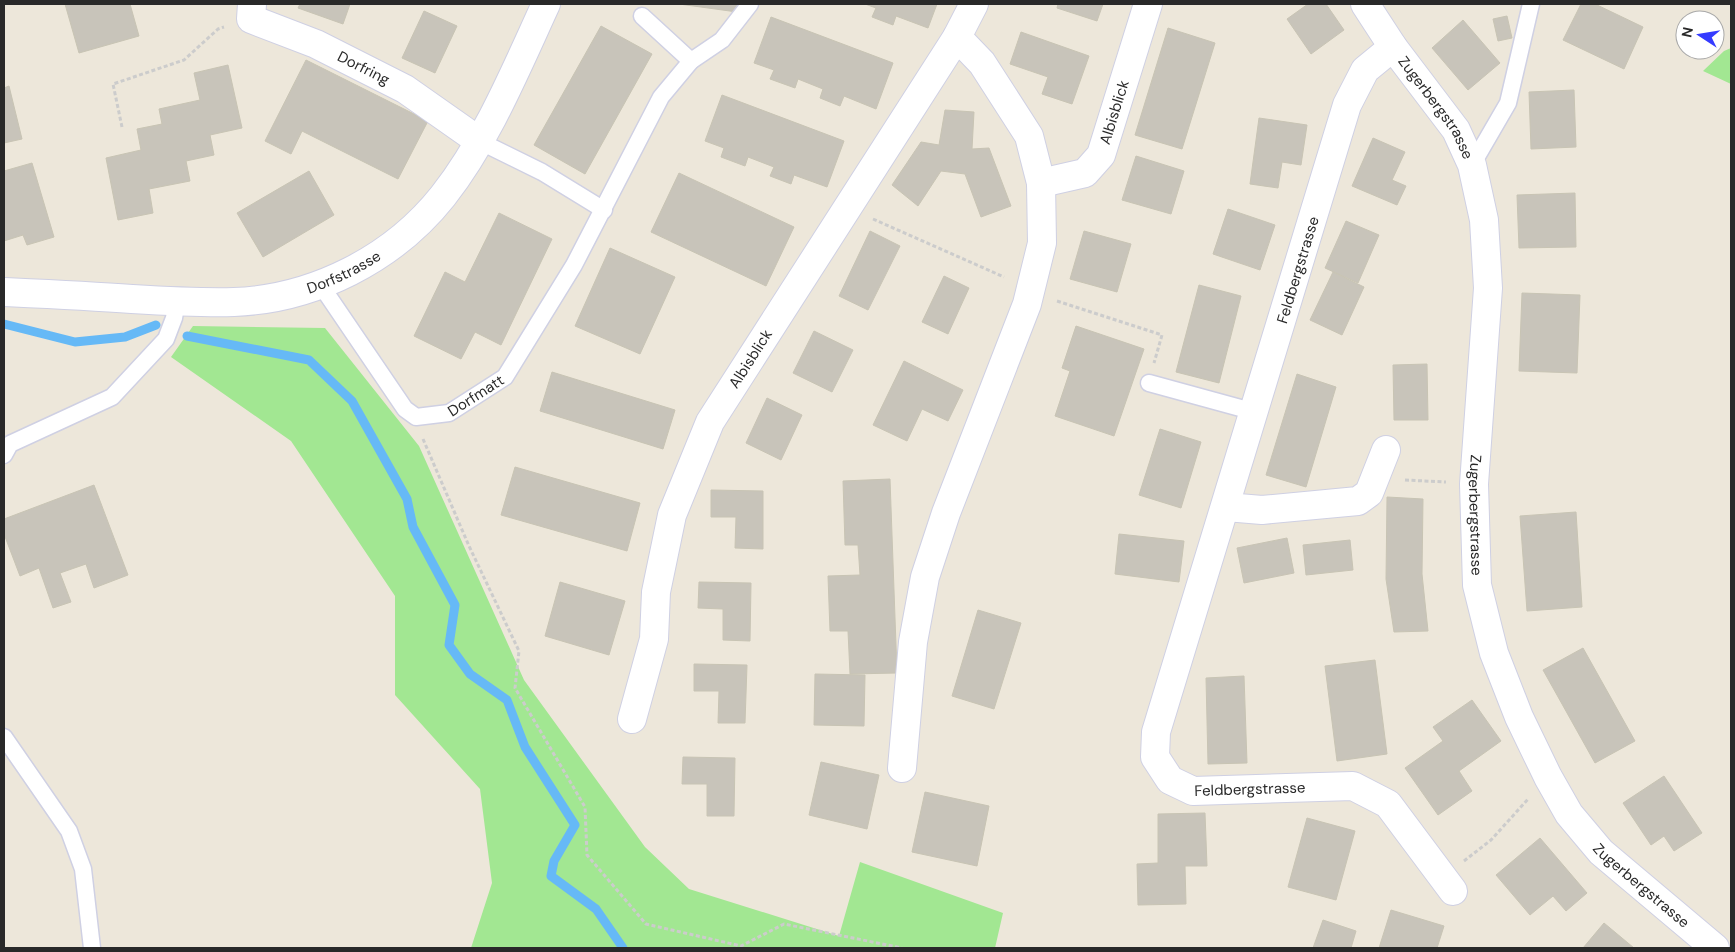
<svg xmlns="http://www.w3.org/2000/svg" width="1735" height="952" viewBox="0 0 1735 952" font-family="'DM Sans',sans-serif">
	<rect width="100%" height="100%" fill="#ede7da"/>
	<path fill="#a2e792" d="M1731 48V84L1703 71 1724 51Z
		M193 326 325 328 419 446 524 680 645 847 689 889 839 936 860 862 1003 913 995 948H471L492 883 480 789 395 695V596L291 441 171 357Z"/>
	<g fill="none" stroke-linecap="round" stroke-linejoin="round">
		<path stroke="#66b9f6" stroke-width="9" d="M4 324 75 342 125 337 156 325
			M187 336 309 360 352 401 407 499 413 527 455 605 449 645 470 674 507 700 525 747 575 825 554 861 551 876 596 909 623 948"/>
	</g>
	<path fill="#c8c4ba" stroke="#c8c4b4" d="M65 4H130L139 36 79 53Z
		M300 4H350L343 24 298 8Z
		M679 4H739L737 12Z
		M865 4H937L928 28 896 16 893 25 872 17 876 8Z
		M1058 4H1103L1097 21 1057 8Z
		M1308 4H1326L1344 30 1311 54 1287 19Z
		M1581 4H1595L1643 27 1624 69 1563 40Z
		M424 11 457 26 435 73 402 58Z
		M1507 16 1512 38 1498 41 1493 19Z
		M771 17 893 63 876 109 844 96 840 106 820 98 823 89 798 79 795 88 770 79 774 70 754 63Z
		M1463 20 1500 63 1468 90 1432 48Z
		M601 26 652 54 585 174 534 145Z
		M1168 28 1215 43 1182 149 1135 135Z
		M1021 32 1089 56 1072 104 1042 94 1048 77 1010 64Z
		M306 60 428 121 398 179 302 131 291 154 265 141Z
		M228 65 242 128 210 135 214 155 186 161 190 181 149 189 153 213 118 220 106 158 141 150 137 129 162 124 159 109 200 100 194 73Z
		M9 86 22 139 4 143V88Z
		M1574 90 1576 147 1531 149 1529 92Z
		M722 95 844 141 827 187 794 175 791 184 770 176 774 167 748 157 745 166 721 157 724 148 705 141Z
		M945 110 974 112 972 149 989 148 1011 206 981 217 965 174 941 171 918 206 892 185 921 142 939 145Z
		M1259 118 1307 125 1301 165 1282 162 1278 188 1250 184Z
		M1373 138 1405 152 1392 180 1406 186 1397 205 1352 186Z
		M1136 156 1184 171 1171 214 1122 200Z
		M32 163 54 237 27 245 23 235 4 241V171Z
		M309 171 334 215 263 257 237 213Z
		M679 173 794 227 766 286 651 232Z
		M1575 193 1576 247 1519 248 1517 195Z
		M1228 209 1275 225 1260 270 1213 254Z
		M499 213 552 239 501 345 475 332 461 359 414 336 445 272 465 282Z
		M1346 221 1379 235 1358 283 1325 268Z
		M870 231 900 246 868 310 839 296Z
		M1084 231 1131 244 1117 292 1070 279Z
		M610 248 675 277 640 354 575 326Z
		M1333 272 1364 287 1342 335 1310 320Z
		M944 276 969 288 948 334 922 322Z
		M1199 285 1241 296 1219 383 1176 372Z
		M1522 293 1580 295 1577 373 1519 371Z
		M1076 326 1144 349 1114 436 1055 416 1070 371 1062 368Z
		M814 331 853 350 832 392 793 373Z
		M904 361 963 390 948 421 922 409 907 441 873 425Z
		M1427 364 1428 420H1394L1393 365Z
		M552 372 675 410 663 449 540 411Z
		M1297 374 1336 387 1306 487 1266 475Z
		M767 398 802 415 781 460 746 443Z
		M1160 429 1201 442 1181 508 1139 495Z
		M515 467 640 503 627 551 501 515Z
		M890 479 897 673 850 674 848 631H830L828 576 860 575 858 545H845L843 481Z
		M94 485 128 575 94 588 86 564 60 573 71 602 53 608 39 568 20 576 4 534V519Z
		M711 490 763 491V549L735 548 736 517H711Z
		M1387 497 1423 499 1422 574 1428 631 1394 632 1386 579Z
		M1576 512 1582 607 1527 611 1520 516Z
		M1119 534 1184 541 1179 582 1115 574Z
		M1287 538 1294 573 1244 583 1237 548Z
		M1350 540 1353 570 1306 575 1303 545Z
		M560 582 625 601 609 655 545 636Z
		M699 582 751 583 750 641 723 640V609L698 608Z
		M978 610 1021 623 994 709 952 696Z
		M1583 648 1635 741 1595 763 1543 670Z
		M1375 660 1387 754 1337 761 1325 666Z
		M694 664 747 665 745 723H718L719 691H694Z
		M815 674 865 675 864 726 814 725Z
		M1244 676 1247 763 1208 764 1206 678Z
		M1472 700 1501 741 1459 771 1472 791 1438 815 1405 768 1443 741 1433 727Z
		M683 757 735 758 734 816H707V784H682Z
		M821 762 879 775 867 829 809 815Z
		M1664 776 1702 833 1674 851 1664 836 1651 845 1623 803Z
		M925 792 989 806 977 866 912 852Z
		M1205 813 1207 866H1185L1186 904 1138 905 1137 864 1158 863V814Z
		M1307 818 1355 831 1336 900 1288 887Z
		M1540 838 1587 893 1566 911 1553 896 1530 915 1496 875Z
		M1391 910 1444 926 1437 948H1379Z
		M1323 920 1356 931 1351 948H1313Z
		M1604 923 1634 948H1583Z"/>
	<g fill="none" stroke-linecap="round" stroke-linejoin="round">
		<defs>
			<g id="service">
				<path d="M691 61 722 40 750 4"/>
				<path d="M479 141 542 172 604 210"/>
				<path d="M1472 165 1508 103 1531 4"/>
				<path id="s1" d="M320 284 405 409 416 417 449 413 505 377 574 265 661 97 691 61 642 16"/>
				<path d="M1149 383 1255 412"/>
				<path d="M4 455 10 444 112 397 166 339 174 318 177 301"/>
				<path d="M4 737 69 831 83 869 92 948"/>
			</g>
			<g id="minor">
				<path id="s2" d="M252 4 251 19 316 44 405 89 479 141"/>
				<path id="s3" d="M1365 4 1393 47 1456 130 1472 165 1484 220 1488 288 1474 484 1477 585 1494 653 1519 717 1548 777 1569 814 1601 852 1715 948"/>
				<path id="s4" d="M1393 47 1365 70 1347 105 1156 732 1155 757 1170 780 1193 791 1353 786 1388 804 1453 891"/>
				<path id="s5" d="M1041 183 1085 173 1101 155 1148 4"/>
				<path d="M1226 507 1262 510 1358 501 1369 493 1386 450"/>
				<path id="s6" d="M632 719 654 639 656 592 672 515 710 422 957 37 974 4"/>
				<path d="M902 768 913 642 925 577 946 513 1027 304 1042 243 1041 183 1029 136 982 63 957 37"/>
			</g>
			<g id="tertiary">
				<path id="s7" d="M4 292C46 294 89 296 132 299 166 301 200 303 234 302 314 299 393 259 443 196 487 140 516 69 546 4"/>
			</g>
		</defs>
		<use href="#service" stroke="#cfd0e3" stroke-width="19"/>
		<use href="#minor" stroke="#cfd0e3" stroke-width="30"/>
		<use href="#tertiary" stroke="#cfd0e3" stroke-width="30"/>
		<path stroke="#ccc" stroke-width="3" stroke-dasharray="4 2.5" stroke-linecap="butt" d="M122 127 113 84 184 60 218 29 224 27
			M873 219 1004 277
			M1057 301 1162 335 1154 363
			M423 439 469 546 519 651 515 688 585 807 587 855 646 924 741 946 784 924 902 948
			M1405 480 1446 482
			M1464 861 1491 840 1529 798"/>
		<use href="#service" stroke="#fff" stroke-width="16"/>
		<use href="#minor" stroke="#fff" stroke-width="28"/>
		<use href="#tertiary" stroke="#fff" stroke-width="28"/>
	</g>
	<g text-anchor="middle" stroke-width="4" stroke-linejoin="round" paint-order="stroke">
		<g font-size="15" fill="#292929" stroke="#fff">
			<text dy="5" stroke="none"><textPath href="#s2" startOffset="138">Dorfring</textPath></text>
			<text dy="5" stroke="none"><textPath href="#s3" startOffset="126">Zugerbergstrasse</textPath></text>
			<text dy="5" stroke="none"><textPath href="#s5" startOffset="114">Albisblick</textPath></text>
			<text dy="5" stroke="none"><textPath href="#s7" startOffset="345">Dorfstrasse</textPath></text>
			<text transform="translate(1298 270) rotate(-73)" y="5">Feldbergstrasse</text>
			<text dy="5" stroke="none"><textPath href="#s6" startOffset="384">Albisblick</textPath></text>
			<text dy="5" stroke="none"><textPath href="#s1" startOffset="230">Dorfmatt</textPath></text>
			<text dy="5" stroke="none"><textPath href="#s3" startOffset="546">Zugerbergstrasse</textPath></text>
			<text dy="5" stroke="none"><textPath href="#s4" startOffset="866">Feldbergstrasse</textPath></text>
			<text dy="5" stroke="none"><textPath href="#s3" startOffset="966">Zugerbergstrasse</textPath></text>
		</g>
	</g>
	<rect width="1735" height="952" fill="none" stroke="#292929" stroke-width="10"/>
	<g transform="translate(1700 35) rotate(282)"><circle r="24" fill="#ffffff" stroke="#a9a9a9"/>
	<path d="M0-4L9 19L0 12L-9 19Z" fill="#353bff"/>
	<text y="-8" font-size="14" font-weight="bold" text-anchor="middle" fill="#292929">N</text>
	</g>
</svg>
